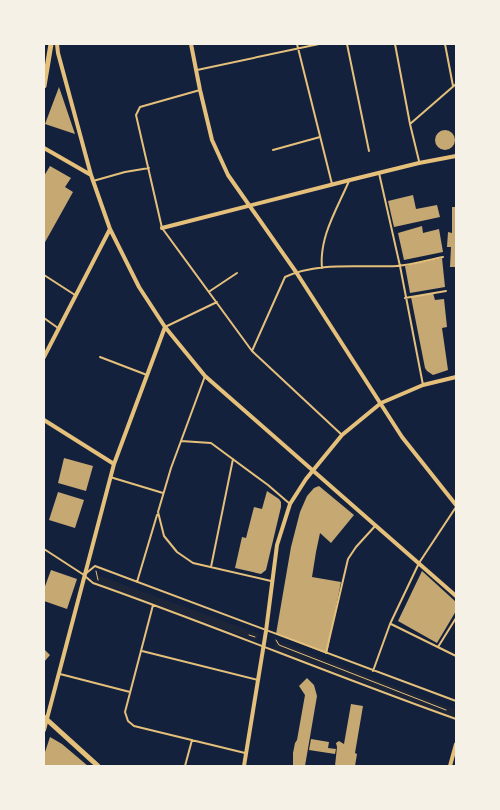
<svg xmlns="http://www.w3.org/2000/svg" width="500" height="810" viewBox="0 0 500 810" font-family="Inter,sans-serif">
	<rect width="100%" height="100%" fill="#14213d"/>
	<path fill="#1d2539" d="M97 575 259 634 256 641 94 583Z
		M276 640 456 710V718L274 649Z"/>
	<path fill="#c6a872" d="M59 87 75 134 45 124Z
		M435 140a10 10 0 1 1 20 0a10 10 0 1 1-20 0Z
		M50 166 71 178 65 187 73 192 44 244V176Z
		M413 195 416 209 437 205 440 217 394 227 388 201Z
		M452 207H456V267H450L451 247H447L448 232 452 233Z
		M422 226 423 233 439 229 443 252 404 260 398 233Z
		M442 258 445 287 410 293 405 266Z
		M433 293 435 300 444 299 447 327 442 328 448 370 433 375 427 371 425 368 411 297Z
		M64 458 93 466 86 491 58 483Z
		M319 486 354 515 331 543 320 533 316 552 312 577 341 582 327 654 276 634 291 547 300 512 307 496 314 488Z
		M267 491 279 499 281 502V507L266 570 261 574 235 568 242 537 246 538 254 507 262 509Z
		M58 492 84 500 75 528 49 520Z
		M51 570 77 579 67 609 44 601V589Z
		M422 571 456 602V611L437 643 398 621Z
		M44 649 50 655 44 662Z
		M307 678 314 685 317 696 305 766H293V753L295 743 297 740 305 695 299 686Z
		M351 704 363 706 355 753 357 754 355 766H335L337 747 336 743 339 741 344 744Z
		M50 737 62 744 88 766H44V755Z
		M311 739 329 742 328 748 336 749 335 754 309 750Z"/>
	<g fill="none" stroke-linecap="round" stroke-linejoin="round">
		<path stroke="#e5c07b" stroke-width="1" d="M96 571 98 580
			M249 635 255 637
			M276 640 279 645 446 710"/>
		<path stroke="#e5c07b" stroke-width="2" d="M297 44 332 184
			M347 44 369 151
			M395 44 410 124 419 161
			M445 44 453 86
			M197 70 319 44
			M200 90 140 107 136 115 162 228 252 351 342 435
			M410 124 456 84
			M273 150 320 137
			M379 173 400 266 423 385
			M93 181 125 172 149 168
			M322 268C319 237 337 209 349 181
			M44 275 75 295
			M210 291 237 273
			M405 298 446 291
			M44 318 58 328
			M165 327 217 302
			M252 351 285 277C319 261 361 268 397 266 412 265 428 260 443 257
			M100 357 147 375
			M181 441 205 376
			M110 477 163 493
			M44 549 84 575 95 566 456 701
			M211 567 233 459
			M86 577 93 583C215 626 335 676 456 719
			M271 581 193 563 177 552 164 536 158 512 171 468 181 441 211 443 268 485 290 504
			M137 582 157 515
			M153 605 125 712 128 721 134 726 245 753
			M391 624 456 656
			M438 647 456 618
			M142 651 258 680
			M326 653 348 559 356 547 376 525
			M373 671 390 624 419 563 456 507
			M60 674 130 692
			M185 766 192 740"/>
		<path stroke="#e5c07b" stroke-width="4" d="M57 44 58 53 91 175 110 229 139 287 165 327 205 376 456 596
			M191 44 200 90 212 140 228 175 296 272 402 437 456 505
			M44 148 91 175
			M162 228 350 180 419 163 456 156
			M44 357 110 229
			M44 420 114 464
			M44 730 114 464 165 327
			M244 766 266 631 277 545 290 504 306 479 342 435 381 403 423 385 456 377
			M450 766 456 744"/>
		<path stroke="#e5c07b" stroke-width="5" d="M44 86 51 44
			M44 717 98 766"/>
	</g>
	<rect width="500" height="810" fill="none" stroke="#f6f1e7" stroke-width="90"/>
</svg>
